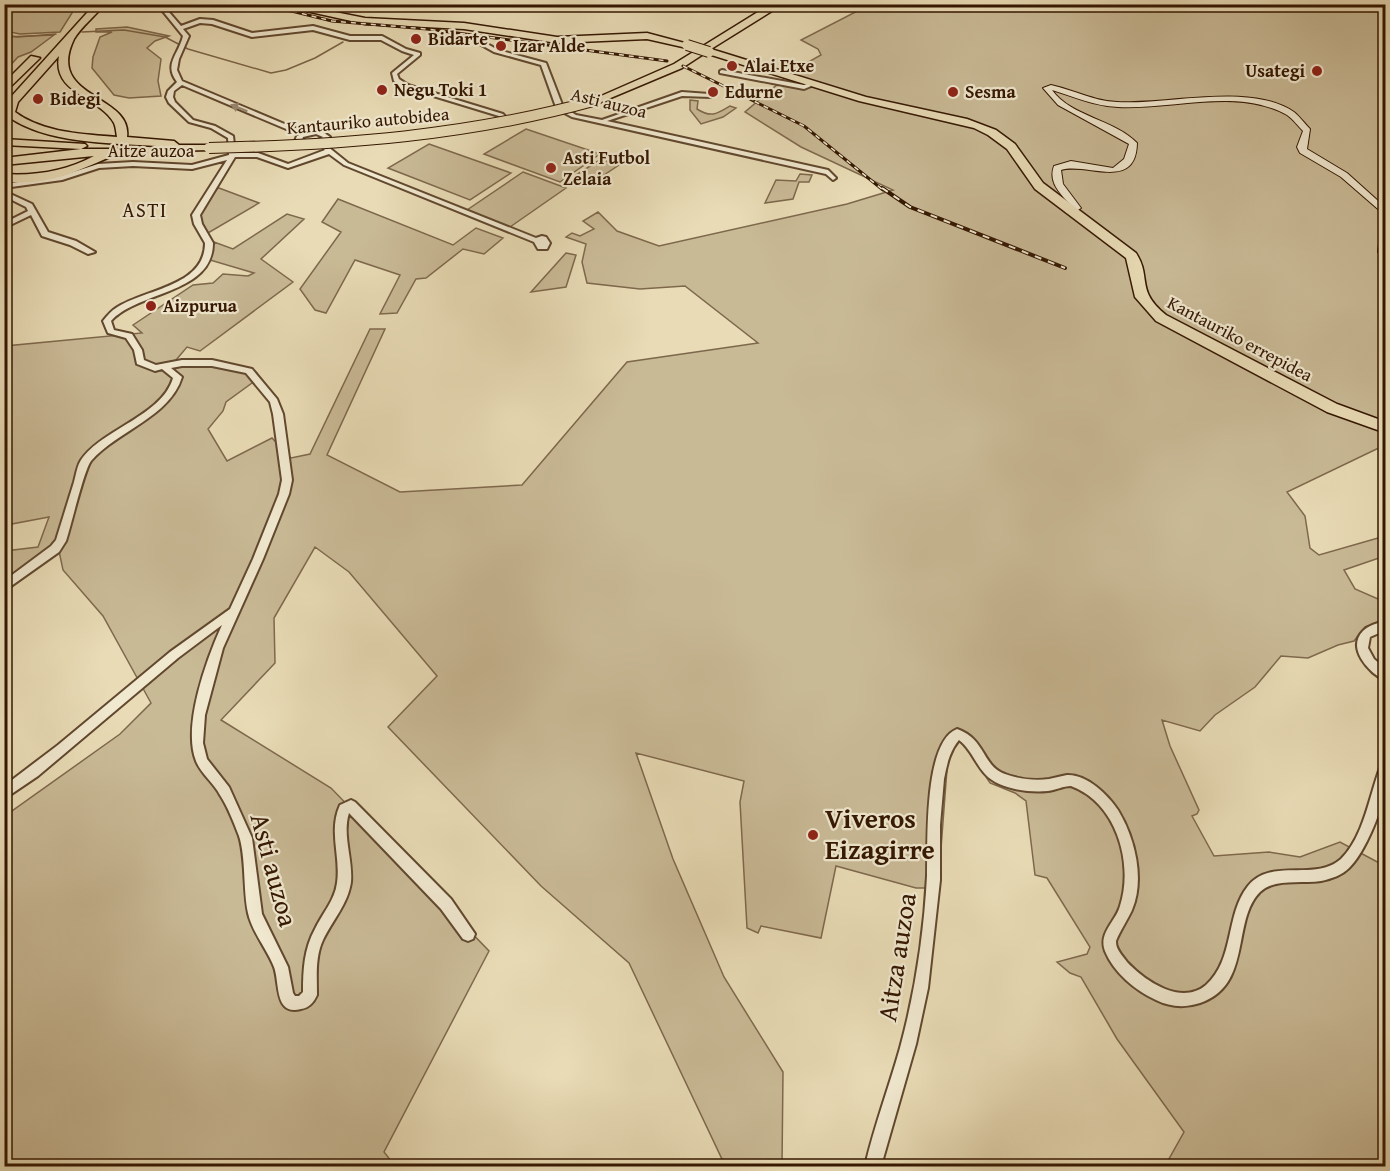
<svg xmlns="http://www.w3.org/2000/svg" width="1390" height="1171" viewBox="0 0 1390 1171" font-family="'Gentium Book Plus',serif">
	<rect width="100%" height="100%" fill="#e8dbb5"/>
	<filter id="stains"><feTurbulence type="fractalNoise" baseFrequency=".00333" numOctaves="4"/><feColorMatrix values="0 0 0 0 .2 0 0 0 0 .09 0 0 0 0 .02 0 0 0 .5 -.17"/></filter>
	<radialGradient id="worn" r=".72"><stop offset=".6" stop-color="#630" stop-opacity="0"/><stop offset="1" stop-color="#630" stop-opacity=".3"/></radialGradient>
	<path fill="#c9ba96" stroke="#7e684c" stroke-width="1.5" d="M4 5H63L73 8 72 13 60 32 20 34 5 31Z
		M869 5H1385V445L1287 492 1305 516 1310 548 1319 555 1385 536V556L1344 570 1355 589 1385 602V620L1365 627 1354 641 1338 645 1308 658 1281 656 1255 687 1215 715 1200 731 1162 720 1170 746 1199 810 1197 814 1192 816 1214 856 1269 852 1300 857 1340 842 1385 866V1166H1165L1184 1132 1117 1039 1081 977 1070 973 1057 962 1087 954 1090 947 1047 878 1035 875 1026 801 1015 793 990 783 961 739 954 741 948 756 938 888H916L836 866 821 938 761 926 758 933 747 928 740 802 744 781 636 753 673 859 724 977 783 1072 782 1166H749L722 1159 629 963 541 886 388 727 437 676 349 572 315 547 274 618 275 663 221 720 331 788 489 951 384 1152 395 1166H5V816L120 734 151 703 103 616 63 570 59 551 5 590V551L38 547 49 517 12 524 5 542V346L142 333 133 325 193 285 213 283 223 274 248 276 254 273 210 260 214 242 233 249 287 214 304 219 261 259 293 282 200 351 187 347 176 360 251 370 257 373 259 378 226 402 223 411 208 429 227 461 272 438 291 458 310 454 370 329H385L327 455 400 492 522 485 627 362 758 343 685 286 640 289 587 283 582 262 586 244 566 237 572 233 580 236 594 229 583 221 598 212 617 231 659 246 847 204 893 190 801 147 745 112 794 70 821 55 818 49 801 40Z
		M127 27 169 36 155 41 147 48 161 59 158 81 161 96 129 98 114 95 92 68 93 57 100 37 112 32H96V29Z
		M54 35 31 52 18 57 5 71V37Z
		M690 100 698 101 697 109C711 118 717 114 730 106L736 108 723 117 701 124 690 110Z
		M526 129 600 154 560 182 484 154Z
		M429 144 511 173 470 200 388 168Z
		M601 159 619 165 592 183 576 175Z
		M523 172 566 188 510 227 467 210Z
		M800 174 812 175 809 182H799L793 199 765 203 776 180 796 181Z
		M219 188 259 203 208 233C194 214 203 208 213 190Z
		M338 199 453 245 476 228 503 238 484 254 463 249 426 278 416 279 397 313 380 314 400 275 355 260 326 313 315 310 300 289 341 232 322 222Z
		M566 253 576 255 566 287 531 292Z"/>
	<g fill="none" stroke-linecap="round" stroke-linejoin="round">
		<path stroke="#7b6448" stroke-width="1.5" d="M82 32 124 30 165 37 188 49 271 73 286 70 315 58 343 42
			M4 35 18 37 56 34"/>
		<defs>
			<path id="street" d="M157 4H162L181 26 200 19 213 20 252 33 313 26 350 36H382L406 49 420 53V55L397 74 399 79 408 85 503 114 509 121 508 122H504L499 116 404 87 394 81 392 73 414 55 402 51 381 40H350L313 30 252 37 212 24 200 23 183 29 189 36 179 59 177 70 182 81 294 128 320 130 330 137C321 148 306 151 295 141L297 136 304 133 291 131 182 85 174 91 173 97 175 102 193 120 215 126 233 136 235 153H258L288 164 325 150 322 147 323 146H327L348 163 536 238 542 236 546 237 550 243 547 249H538L534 242 344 165 329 154 288 168 257 157H235L200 215 202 224 213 243C213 294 138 291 111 321L114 330 132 334 142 350 144 360 156 365 182 360H212L252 369 277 399 283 414 292 480 289 494 263 559 223 648 205 715 203 743 207 759 229 787 252 838 262 914 288 967 293 993 295 996H299L303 992C303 970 304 949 315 929 322 914 335 900 337 883 341 857 328 831 340 805L351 800 355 802 451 899 475 934 473 939 468 941 463 939 441 909 349 813C342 835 353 859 351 882 348 904 332 921 323 940 315 957 317 977 317 995 314 1002 309 1008 301 1009 274 1016 280 983 274 967 267 949 252 932 248 913 243 890 246 857 239 836 234 823 228 807 220 795 214 783 201 774 196 761 182 726 207 658 222 625L178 658 38 776 4 799V786L58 745 170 652 230 609 253 559 279 494 282 480 273 414 270 402 246 373 212 366H182L171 368 182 377C170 417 117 431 91 461 84 470 71 526 66 541L59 552 4 591V581L51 546 56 540C62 521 68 501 74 482 76 475 77 466 81 460 102 429 162 416 173 378L162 369 155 371 137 364 134 350 126 338 108 333 103 321C107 316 111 311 116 308 144 289 205 287 205 243L194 224 192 215 227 160 192 169 133 166 99 168 62 180 4 188V184L61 176 98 164 133 162 192 165 229 155 228 138 211 128 189 122 169 103 166 97 168 91 177 82C163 64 179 54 183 36ZM316 134 323 137 313 143 302 140 303 137Z
				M398 4H440L414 9Z
				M460 4H469L470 5 467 7Z
				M469 36H473L498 50 546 63 563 107 576 115 602 120 682 92 709 94 712 96 711 97 682 96 607 121 828 170 836 178 833 180 826 174 572 117 559 110 556 111 553 109 556 107 541 65 494 52 469 38Z
				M722 70 804 85 813 82 816 84 804 89 720 73V71Z
				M4 191 32 204 48 232 76 241 95 252 88 254 70 245 42 236 31 215 4 228V223L28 211 26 207 4 196Z
				M1386 621V630L1370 637 1368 648 1374 659 1386 669V681C1369 673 1346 648 1363 631 1369 625 1378 623 1386 621Z
				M957 729C986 739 982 766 1005 774 1018 779 1035 781 1049 779 1055 778 1061 776 1067 775 1087 774 1108 795 1118 810 1135 838 1145 879 1132 910 1129 917 1116 938 1116 942 1116 950 1123 956 1127 962 1145 981 1181 1006 1206 985 1235 959 1225 915 1248 886 1271 857 1315 882 1341 859 1364 836 1369 797 1380 768L1382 764 1386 763C1386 770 1386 778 1386 785 1384 806 1365 853 1349 868 1342 875 1331 879 1321 881 1301 884 1275 878 1260 892 1231 921 1253 985 1200 1003 1185 1008 1170 1007 1156 1000 1135 990 1114 973 1105 951 1098 933 1116 921 1120 906 1134 863 1116 802 1071 786 1063 786 1056 790 1048 791 1029 793 998 789 985 774 975 763 971 749 959 740 949 752 947 765 944 779L940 825V880L928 988 916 1044 881 1166H865C874 1127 889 1087 900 1048 915 993 924 933 927 876 928 845 923 742 957 729Z"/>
			<path id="secondary" d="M1051 85C1074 90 1093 101 1117 102 1168 105 1250 82 1294 112 1300 117 1305 124 1310 129L1307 149 1347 173 1386 208V216L1341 177 1300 153 1297 147 1303 131C1298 126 1293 119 1287 115 1237 87 1172 110 1118 107 1094 106 1075 97 1052 90 1071 117 1114 119 1137 143 1136 192 1087 162 1061 170L1063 184 1081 208 1073 213H1067L1065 211 1071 207V205C1060 194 1048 182 1054 166L1071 161 1113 168 1124 159 1129 144 1058 105 1043 88Z
				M1386 226V259L1378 252 1381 229Z"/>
			<path id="highway" d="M95 4H105C96 15 81 27 74 39 45 99 133 94 127 137L174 141 179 145H209L213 146V150L162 151 158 150 157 146C111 143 44 144 6 115L5 106 10 98ZM59 56C52 94 100 97 114 123 116 127 116 132 117 137 83 134 43 133 15 112L18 102Z
				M274 4H295L365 18 464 23 557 37 647 33 692 45 687 48 647 39 557 43 464 29 365 24Z
				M771 4H783L711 49 866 97 967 119 996 130 1015 144 1043 183 1136 253C1152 278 1135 290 1166 315L1337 404 1386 422V433L1327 412 1156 321 1135 297 1126 258 1035 189 1007 149 988 135 974 128 859 101 705 53 682 68 601 102H593L592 100 674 64Z
				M31 56 40 58 4 93V83Z
				M4 139 85 144 87 146 81 149H140L146 152C136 160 120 152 110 157 70 174 50 185 4 182V174C36 176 66 171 94 156L4 165V158L81 149 4 145Z"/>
		</defs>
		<use href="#street" stroke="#61482e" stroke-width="4"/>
		<use href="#secondary" stroke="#341701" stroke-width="2"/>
		<use href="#highway" stroke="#341701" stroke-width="3"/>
		<use href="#street" fill="#f0e8cf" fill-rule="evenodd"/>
		<use href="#secondary" fill="#f0e8cf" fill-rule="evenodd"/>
		<use href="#highway" fill="#e8dbb5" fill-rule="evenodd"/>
		<defs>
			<path id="rail-far1" d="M263 4 332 21 427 29 667 61
				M683 66 804 126 883 190"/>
			<path id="rail" d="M882 188 910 207 1065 268"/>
		</defs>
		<use href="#rail-far1" stroke="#341701" stroke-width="3"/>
		<use href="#rail" stroke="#341701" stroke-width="4"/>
		<use href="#rail-far1" stroke="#f0e8cf" stroke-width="1.5" stroke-dasharray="5" stroke-linecap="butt"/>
		<use href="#rail" stroke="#f0e8cf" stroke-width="2" stroke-dasharray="7" stroke-linecap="butt"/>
		<defs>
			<path id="highway-bridge" d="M687 45 709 52
				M209 148C342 145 468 136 597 100"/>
		</defs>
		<use href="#highway-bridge" stroke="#341701" stroke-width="12" stroke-linecap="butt"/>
		<use href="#highway-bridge" stroke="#e8dbb5" stroke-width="10"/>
	</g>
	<defs><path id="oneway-solid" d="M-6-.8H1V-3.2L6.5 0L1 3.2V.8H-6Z" transform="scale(1.5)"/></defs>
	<use fill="#9b8a72" href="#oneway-solid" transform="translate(239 108) rotate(-158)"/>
	<g fill="#8f2418" stroke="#f0e8cf" stroke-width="2">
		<circle cx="416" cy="39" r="6"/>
		<circle cx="501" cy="46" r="6"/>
		<circle cx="732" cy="66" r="6"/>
		<circle cx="1317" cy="71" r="6"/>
		<circle cx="382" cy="90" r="6"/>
		<circle cx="713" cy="92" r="6"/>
		<circle cx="953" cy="92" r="6"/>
		<circle cx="38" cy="99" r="6"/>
		<circle cx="551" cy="168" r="6"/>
		<circle cx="151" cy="306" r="6"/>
		<circle cx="813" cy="835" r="6"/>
	</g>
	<g text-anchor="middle" stroke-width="4.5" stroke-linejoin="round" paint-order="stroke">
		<g font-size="18" font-weight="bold" fill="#341701" stroke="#f0e8cf" text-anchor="start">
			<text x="428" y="45">Bidarte</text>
			<text x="513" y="52">Izar Alde</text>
			<text x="744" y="72">Alai Etxe</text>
			<text x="1305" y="77" text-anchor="end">Usategi</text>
			<text x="394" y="96">Negu Toki 1</text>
			<text x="725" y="98">Edurne</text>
			<text x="965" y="98">Sesma</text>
			<text x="50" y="105">Bidegi</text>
			<text x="563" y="164">Asti Futbol<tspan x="563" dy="21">Zelaia</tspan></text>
			<text x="163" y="312">Aizpurua</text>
		</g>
		<g font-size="18" fill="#341701" stroke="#f0e8cf">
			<text transform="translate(609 103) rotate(14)" y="6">Asti auzoa</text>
			<text transform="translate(368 121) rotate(-5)" y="6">Kantauriko autobidea</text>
			<text x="151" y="157">Aitze auzoa</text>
			<text transform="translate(1240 339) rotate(28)" y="6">Kantauriko errepidea</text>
		</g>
		<g font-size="20" letter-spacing="1.5" fill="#341701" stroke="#f0e8cf">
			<text x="145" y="217">ASTI</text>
		</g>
		<g font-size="27" font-weight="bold" fill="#341701" stroke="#f0e8cf" text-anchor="start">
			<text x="825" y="828">Viveros<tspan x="825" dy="31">Eizagirre</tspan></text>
		</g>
		<g font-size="27" fill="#341701" stroke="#f0e8cf">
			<text transform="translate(274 870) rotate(75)" y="9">Asti auzoa</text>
			<text transform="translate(897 957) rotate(-81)" y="9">Aitza auzoa</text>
		</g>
	</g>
	<rect width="1390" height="1171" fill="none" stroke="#e8dbb5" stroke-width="24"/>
	<rect x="6" y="6" width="1378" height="1159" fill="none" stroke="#341701" stroke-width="3"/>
	<rect x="12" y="12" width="1366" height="1147" fill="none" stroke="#341701" stroke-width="1.5"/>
	<rect width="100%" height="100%" filter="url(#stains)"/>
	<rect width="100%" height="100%" fill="url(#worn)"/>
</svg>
